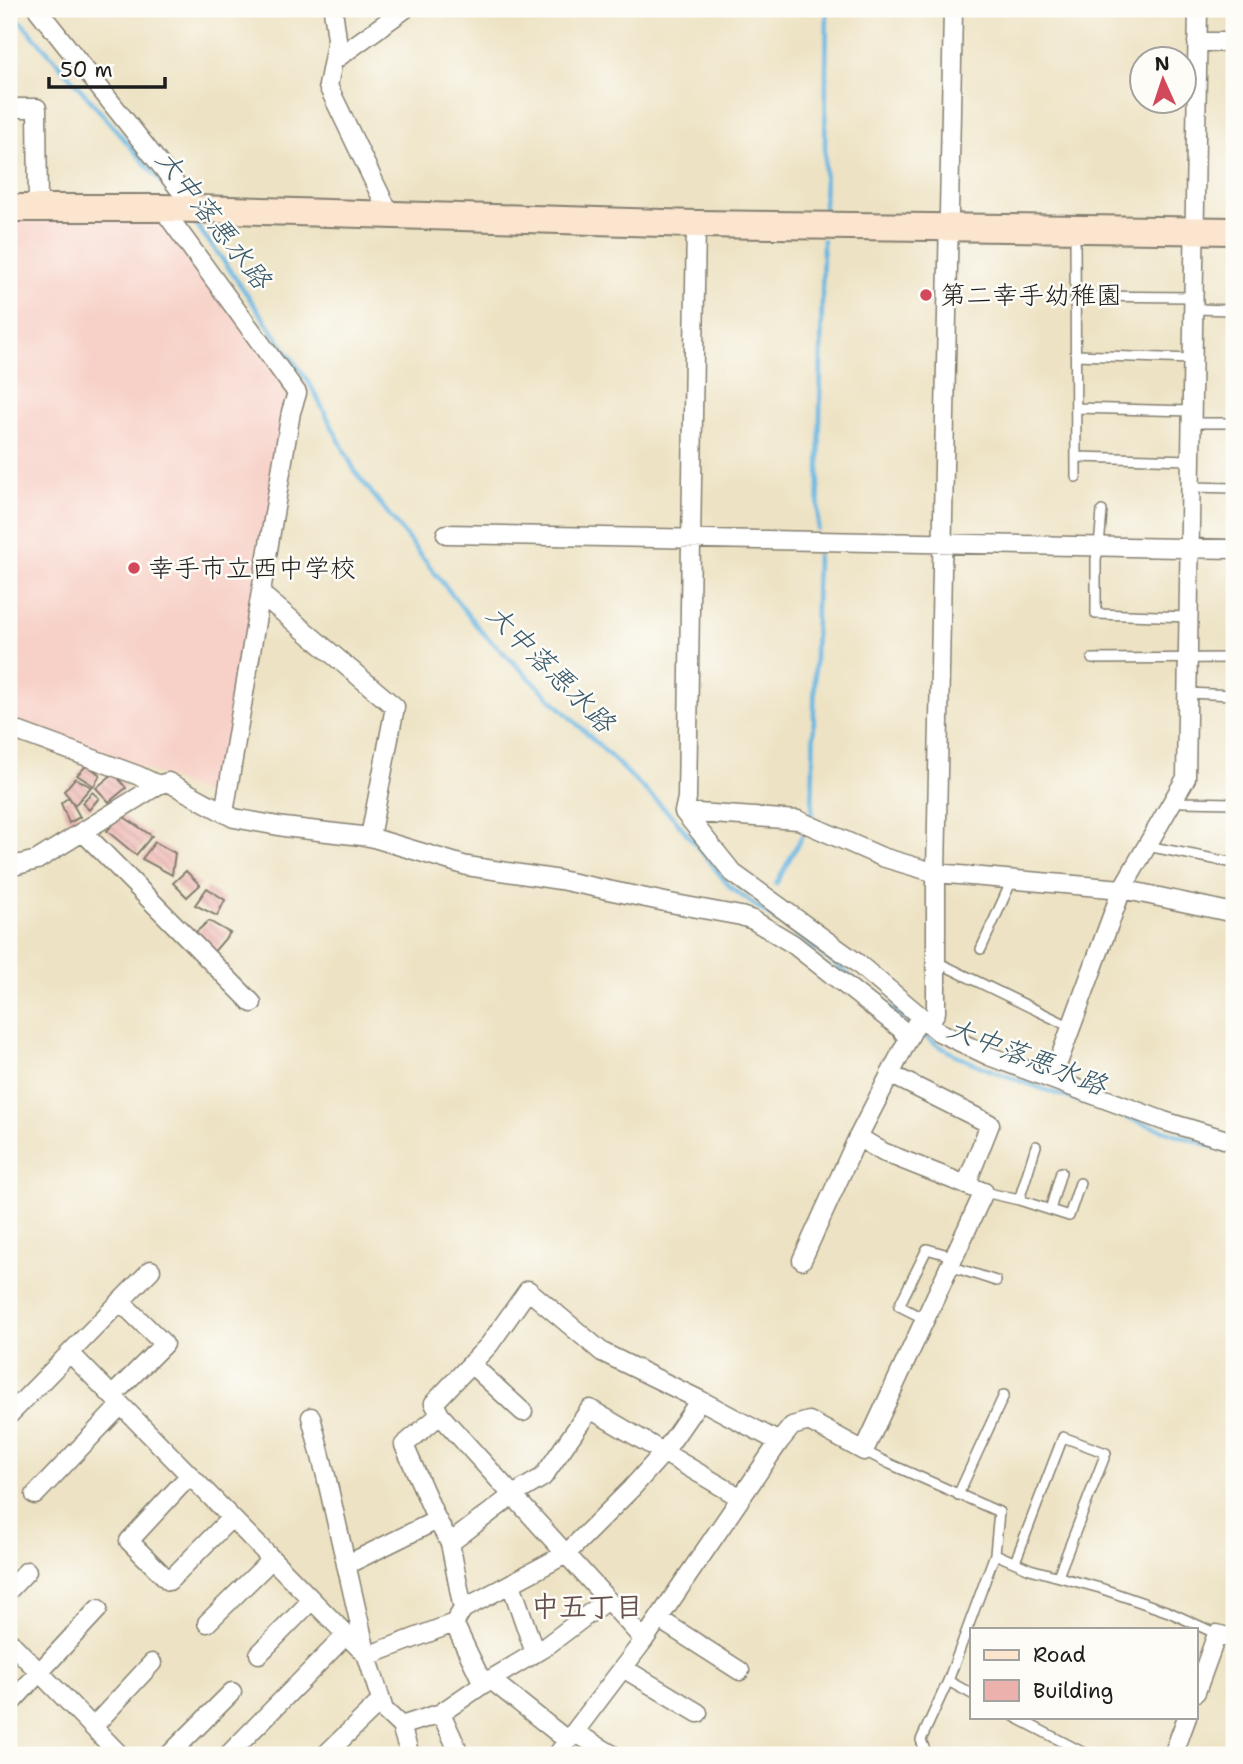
<svg xmlns="http://www.w3.org/2000/svg" width="1243" height="1764" viewBox="0 0 1243 1764" font-family="'Shantell Sans','Klee One',sans-serif">
	<defs>
		<pattern id="building-back-hatch" width="6" height="6" patternUnits="userSpaceOnUse" patternTransform="scale(1.75)"><rect width="6" height="6" fill="#edb1ad"/><path d="M-1 5l2 2M0 0l6 6M5-1l2 2" fill="none" stroke="#cb9894"/></pattern>
	</defs>
	<rect width="100%" height="100%" fill="#fdfcf7"/>
	<filter id="ink" filterUnits="userSpaceOnUse"><feTurbulence type="fractalNoise" baseFrequency=".0143" numOctaves="2"/><feDisplacementMap in="SourceGraphic" scale="14" xChannelSelector="R" yChannelSelector="G"/><feConvolveMatrix kernelMatrix="1 2 1 2 8 2 1 2 1" color-interpolation-filters="sRGB"/></filter>
	<filter id="wash" filterUnits="userSpaceOnUse"><feTurbulence type="fractalNoise" baseFrequency=".00686" numOctaves="4" result="noise"/><feDisplacementMap in="SourceGraphic" scale="28" xChannelSelector="R" yChannelSelector="G"/><feGaussianBlur stdDeviation="1.57" result="paint"/><feColorMatrix in="noise" values="0 0 0 0 0 0 0 0 0 0 0 0 0 0 0 0 0 1.4 0 .05"/><feComposite in="paint" operator="in"/></filter>
	<g filter="url(#wash)">
		<rect width="100%" height="100%" fill="#ede2c3"/>
		<path fill="#f7d1c8" d="M162 218 288 388 222 802 166 777 9 719V220Z"/>
		<g fill="none" stroke-linecap="round" stroke-linejoin="round">
			<path stroke="#66b6e1" stroke-width="4.5" d="M9 9 58 63 175 198
				M824 215 827 9
				M191 218 220 256 311 386 356 473 480 630 674 818 731 888 804 940 911 1024
				M818 529 823 240
				M812 816 817 555
				M776 884 802 836
				M917 1030C950 1058 992 1070 1032 1085 1099 1109 1167 1131 1234 1154"/>
		</g>
		<g id="blocks">
			<path fill="url(#building-back-hatch)" d="M87 765 100 775 94 786 77 775Z
				M114 773 126 788 109 802 96 788Z
				M75 778 91 787 75 805 64 791Z
				M92 792 99 798 89 810 82 803Z
				M69 797 80 817 69 823 61 803Z
				M121 815 152 836 136 855 107 831Z
				M155 842 175 853 172 875 142 859Z
				M186 871 200 885 187 897 173 883Z
				M207 888 225 900 217 916 195 905Z
				M209 921 230 933 212 954 196 932Z"/>
		</g>
	</g>
	<g filter="url(#ink)">
		<use href="#blocks" fill-opacity="0" stroke="#847f70" stroke-width="2"/>
		<g fill="none" stroke-linecap="round" stroke-linejoin="round">
			<defs>
				<path id="lane" d="M1075 231 1076 477
					M1076 296 1193 297
					M1193 309 1234 310
					M1076 355 1192 359
					M1076 408 1191 411
					M1191 423H1234
					M1076 457 1191 460
					M1191 487 1234 488
					M1102 511 1099 547 1096 559V614L1189 617
					M1092 659 1234 658
					M1187 693 1234 695
					M1173 800 1183 802 1234 803
					M1147 846 1234 863
					M981 949 1012 880
					M937 962 1071 1027
					M984 1192 1019 1200 1069 1216 1080 1183
					M1019 1200 1036 1146
					M1050 1210 1061 1172
					M950 1266 996 1281
					M925 1319 899 1306 927 1249 955 1257
					M864 1451 890 1464 999 1512 995 1554 948 1681 972 1694
					M958 1495 1004 1395
					M995 1554 1030 1569 1100 1588 1169 1612 1217 1634
					M1015 1562 1063 1437 1106 1453 1058 1576
					M1015 1717 1088 1755
					M927 1755 921 1740 948 1681"/>
				<path id="street" d="M333 9 337 39 328 86 390 215
					M38 10 196 210
					M1197 42H1234
					M333 61 405 9
					M9 108H37L38 208
					M162 208 297 393 291 412 224 813
					M696 224 687 798 684 812 798 820 882 857 936 873 1122 889 1234 913
					M446 534 1234 549
					M261 594 395 707 370 837
					M9 728 137 775 158 785
					M684 812 733 873 856 962 939 1032 989 1056 1164 1121 1234 1142
					M83 832 252 1003
					M9 867 37 860 158 785 168 782 234 818 284 827 370 837 467 866 560 880 670 903 741 916 753 920 793 944 900 1028 908 1038
					M929 1024 936 1012V873L953 9
					M890 1074 990 1124 966 1185
					M1052 1079 1122 889 1186 778 1198 9
					M802 1260 858 1137
					M70 1353 367 1656
					M471 1364 523 1412
					M112 1396 164 1344 121 1302
					M9 1415 151 1270
					M440 1415 434 1403 489 1345 528 1290 602 1352 700 1400 779 1442
					M311 1417 326 1476 367 1656 384 1710 401 1726 410 1755
					M190 1475 129 1541 169 1581 231 1518
					M35 1495 121 1405
					M450 1543 513 1495 543 1477 590 1409 741 1498
					M346 1565 437 1520
					M511 1584 535 1653
					M9 1590 27 1571
					M463 1609 450 1543 437 1520 404 1445 440 1415 644 1640
					M659 1619 740 1671
					M207 1623 272 1559
					M454 1623 483 1684 545 1647 607 1600
					M9 1641 120 1755
					M259 1654 312 1600
					M367 1656 454 1623 463 1609 566 1554 631 1489 664 1452 700 1400
					M623 1668 698 1713
					M490 1679 568 1741
					M1196 1692 1217 1634 1234 1639
					M9 1705 98 1609
					M441 1713 483 1684
					M401 1726 441 1713 460 1755
					M93 1727 152 1663
					M574 1732 613 1755
					M169 1755 232 1692
					M228 1755 346 1635
					M325 1755 381 1701
					M557 1755 644 1640 779 1442 792 1426 809 1421 864 1451 984 1192 883 1152 858 1137 920 1016
					M1173 1755 1187 1717"/>
				<path id="secondary" d="M9 208H162L696 224 1234 231"/>
			</defs>
			<use href="#lane" stroke="#847f70" stroke-width="12"/>
			<use href="#street" stroke="#847f70" stroke-width="21"/>
			<use href="#secondary" stroke="#847f70" stroke-width="30"/>
			<use href="#lane" stroke="#fff" stroke-width="9"/>
			<use href="#street" stroke="#fff" stroke-width="18"/>
			<use href="#secondary" stroke="#fbe5cf" stroke-width="26"/>
		</g>
	</g>
	<g fill="#d1495b" stroke="#fdfcf7" stroke-width="2.5">
		<circle cx="926" cy="295" r="7"/>
		<circle cx="134" cy="568" r="7"/>
	</g>
	<g text-anchor="middle" stroke-width="5" stroke-linejoin="round" paint-order="stroke">
		<g font-size="26" fill="#1c1c1c" stroke="#fdfcf7" text-anchor="start">
			<text x="940" y="304">第二幸手幼稚園</text>
			<text x="148" y="577">幸手市立西中学校</text>
		</g>
		<g font-size="28" font-style="italic" fill="#3a5a6b" stroke="#fdfcf7">
			<text transform="translate(214 219) rotate(52)" y="10">大中落悪水路</text>
			<text transform="translate(551 668) rotate(45)" y="10">大中落悪水路</text>
			<text transform="translate(1027 1056) rotate(21)" y="10">大中落悪水路</text>
		</g>
		<g font-size="28" font-weight="bold" fill="#65504f" stroke="#fdfcf7">
			<text x="587" y="1616">中五丁目</text>
		</g>
	</g>
	<rect width="1243" height="1764" fill="none" stroke="#fdfcf7" stroke-width="35"/>
	<rect x="970" y="1628" width="228" height="91" fill="#fdfcf7" stroke="#a3a29f" stroke-width="2"/>
	<rect x="984" y="1650" width="35" height="10" fill="#fbe5cf" stroke="#a3a29f" stroke-width="2"/>
	<text x="1033" y="1662" font-size="21" fill="#1c1c1c">Road</text>
	<rect x="984" y="1680" width="35" height="21" fill="#edb1ad" stroke="#a3a29f" stroke-width="2"/>
	<text x="1033" y="1698" font-size="21" fill="#1c1c1c">Building</text>
	<g transform="translate(1163 80) rotate(357)"><circle r="33" fill="#fdfcf7" stroke="#a3a29f" stroke-width="2"/>
	<path d="M0-5L12 26L0 18L-12 26Z" fill="#d1495b"/>
	<text y="-10" font-size="19" font-weight="bold" text-anchor="middle" fill="#1c1c1c">N</text>
	</g>
	<path d="M49 77v10h116v-10" fill="none" stroke="#1c1c1c" stroke-width="3.5"/>
	<text x="60" y="77" font-size="21" fill="#1c1c1c" stroke="#fdfcf7" stroke-width="5" paint-order="stroke">50 m</text>
</svg>
